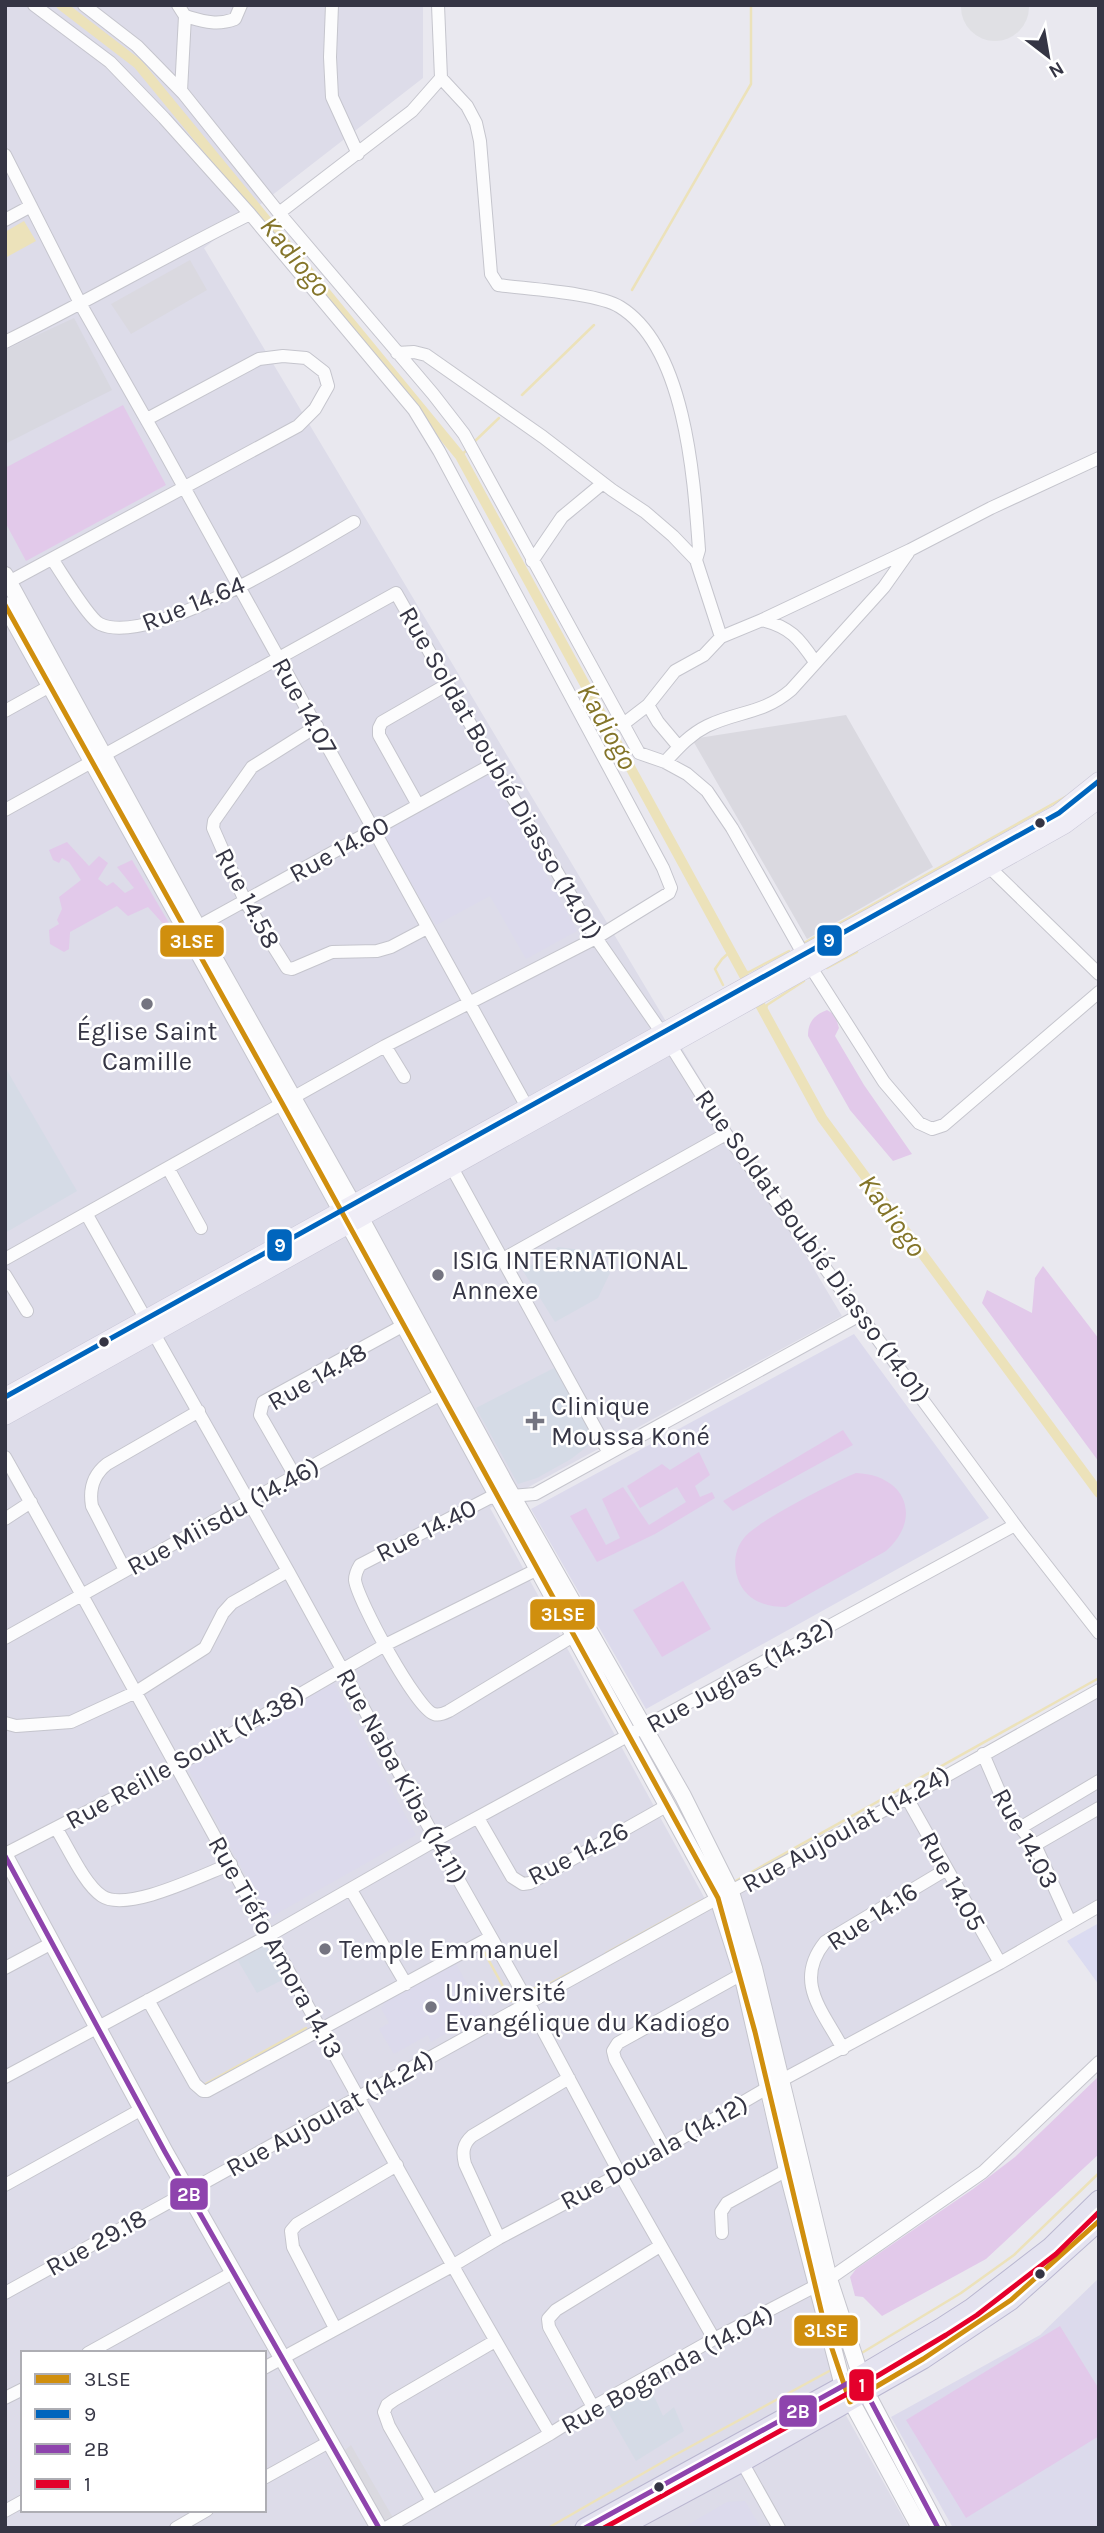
<svg xmlns="http://www.w3.org/2000/svg" width="1104" height="2533" viewBox="0 0 1104 2533" font-family="Karla,sans-serif">
	<rect width="100%" height="100%" fill="#e9e8ef"/>
	<path fill="#dddce9" fill-rule="evenodd" d="M5 5H423V78L204 248 842 1316 490 1508 710 1908 1099 1694V1898L761 2099 843 2410 909 2528H5ZM23 2353H264V2510H23Z"/>
	<path fill="#dbdbf1" d="M1099 1923V1985L1067 1941Z"/>
	<path fill="#d8d8e0" d="M74 318 112 390 5 444V350Z"/>
	<path fill="#dcdaec" d="M491 774 577 931 526 959 490 896 436 925 382 833Z
		M854 1334 989 1518 646 1709 531 1509Z
		M334 1683 416 1835 269 1918 186 1765Z
		M454 1960 483 2013 431 2042 428 2035 394 2054 379 2029 389 2023 381 2008 384 2006 381 2000Z
		M1099 2278V2528H953L891 2417 1040 2335Z
		M745 2501 761 2528H682L727 2502Z"/>
	<path fill="#d5dbe6" d="M5 1067 77 1191 5 1233Z
		M558 1247 598 1252 610 1273 598 1298 555 1322 523 1271Z
		M556 1367 593 1434 588 1446 571 1459 537 1478 518 1484 476 1408Z
		M264 1942 284 1979 257 1993 237 1959Z
		M649 2385 663 2416 674 2407 684 2431 636 2461 605 2407Z"/>
	<path fill="#e2c9ea" d="M123 405 166 485 26 561 5 522V468Z
		M67 842 89 866 99 856 108 863 98 879 107 886 113 882 125 893 134 888 117 867 132 860 169 923 165 926 148 907 128 916 117 906 70 932 69 949 64 952 50 944 49 930 59 924 57 920 62 909 59 897 81 880 69 862 62 858 59 863 53 860 49 850Z
		M827 1010 835 1015 839 1028 835 1036 864 1085 912 1154 893 1161 850 1110 808 1036C808 1022 814 1015 827 1010Z
		M1043 1266 1099 1339V1462L982 1303 987 1290 1032 1313 1035 1278Z
		M843 1430 853 1445 733 1511 723 1501Z
		M699 1452 710 1475 695 1486 700 1497 712 1492 715 1498 655 1534 597 1562 570 1516 586 1508 606 1545 620 1538 602 1499 623 1487 649 1525 686 1502 677 1487 640 1508 627 1486 662 1464 670 1470Z
		M856 1473C906 1475 923 1518 886 1551L786 1607C768 1607 749 1602 740 1584 733 1570 733 1551 744 1538 757 1521 834 1482 856 1473Z
		M683 1581 711 1629 662 1657 633 1610Z
		M1099 2076V2154L986 2259 882 2316 863 2297 855 2296 850 2277 856 2269 973 2189 1015 2157Z
		M1060 2326 1099 2389V2436L966 2518 906 2420Z"/>
	<path fill="#dad9e0" d="M190 260 207 290 131 334 111 304Z
		M846 715 933 867 807 939 692 739Z
		M351 2445 399 2528H387L345 2450Z"/>
	<path fill="#ece2ba" d="M24 221 36 241 5 258V232Z"/>
	<g fill="none" stroke-linecap="round" stroke-linejoin="round">
		<path stroke="#ece2ba" stroke-width="2.5" d="M632 290 751 84V5
			M522 395 594 325
			M474 442 499 418
			M460 456 467 450
			M804 943 1067 796
			M827 968 857 952
			M743 972H749L789 951
			M723 985 715 969 722 959 732 950
			M765 1011 767 1005 804 981
			M732 1883 1099 1678
			M482 1948 511 2001
			M606 1953 700 1901
			M528 1990 547 1985 573 1971
			M202 2086 306 2028
			M860 2354 961 2293 1014 2255 1099 2173
			M548 2528 675 2455 833 2369"/>
		<path stroke="#ece2ba" stroke-width="10" d="M61 5 138 64 460 456 822 1118 1099 1493"/>
		<path stroke="#e0e0e4" stroke-width="68" d="M995 7V5"/>
		<defs>
			<path id="minor" d="M84 5 137 46 183 93 279 213 433 394 464 434 639 753 665 762 687 774 707 791 732 828 810 966 884 1082 919 1123 932 1129 944 1125 1099 992
				M178 5 185 16 181 91
				M332 5 330 57 332 97 358 154
				M438 5 441 78 467 106 476 123 480 141 491 274 498 285C527 289 598 293 620 307 686 348 694 480 699 550L696 560
				M185 16C203 21 216 26 235 19L241 5
				M5 155 81 305 159 442 527 1107
				M279 213 412 111 441 78
				M5 220 31 206
				M5 342C88 301 167 255 250 214
				M397 353 414 352 426 355 543 437 612 490 645 512 673 536 696 560 721 637
				M52 559C61 572 89 619 100 624 150 648 306 550 354 522
				M532 561 562 517 603 483
				M5 584 298 426 315 409 328 386 324 372 306 358 283 356 259 359 147 419
				M762 620C790 627 799 638 815 662
				M648 705 658 722 679 747
				M5 711 50 686
				M622 725 648 705 675 671 704 655 721 637 762 620 910 550 991 508 1099 458
				M317 726 252 767 214 821 213 828 245 901 287 968 292 969 332 952 377 951 391 947 427 928
				M665 762C678 748 689 735 707 726 738 711 763 714 791 690L884 587 908 553
				M418 805 379 735V728L382 722 448 684
				M5 810 396 593 493 764 596 938 671 1046 726 1134 1021 1533 1099 1633
				M986 860 989 867 1099 974
				M190 931 493 764
				M385 1046 404 1077
				M451 1166 609 1453
				M168 1168 201 1228
				M87 1215 288 1571 436 1840 529 2004 620 2174 714 2339
				M5 1259 385 1046 596 938 669 893 671 888 663 868 439 451 414 410 250 214 164 118 110 62 34 5
				M503 1259 726 1134
				M5 1275 27 1311
				M5 1457C188 1782 361 2113 550 2434
				M295 1476 260 1415 263 1402 404 1325
				M5 1519 31 1502
				M125 1570 92 1506C89 1489 93 1475 107 1464L199 1411
				M573 1636 449 1711C445 1713 440 1716 434 1714 417 1710 357 1599 355 1580 355 1574 357 1570 360 1565L489 1498 535 1494 858 1316
				M5 1638 441 1394
				M5 1723 16 1726 71 1722 136 1692 205 1648 223 1613 232 1603 288 1571
				M983 1754 1009 1814 1035 1845 1070 1922
				M907 1798 1000 1963
				M478 1818 512 1877 523 1884 530 1883 668 1805
				M56 1828C68 1847 84 1884 102 1896 127 1913 204 1874 231 1864
				M1020 1828 1099 1781
				M1035 1845 1099 1808
				M5 1854 176 1766 385 1645 544 1566
				M351 1890 406 1984
				M5 1968 52 1943
				M148 2000 195 2084 203 2091H207L491 1937
				M843 2049C823 2011 793 1982 825 1942L947 1869
				M5 2077 270 1935 436 1840 1015 1525
				M664 2148 615 2059 613 2051 618 2043 742 1974
				M5 2185 142 2109
				M722 2233 721 2212 727 2203 787 2170
				M499 2238 465 2164C462 2152 463 2144 472 2136L569 2078
				M5 2293 718 1898 907 1798 1099 1690
				M335 2328 293 2247 291 2231 297 2224 397 2165
				M88 2353 234 2272
				M264 2368 452 2266 499 2238 620 2174 769 2087 1000 1963 1099 1906
				M5 2398 23 2389
				M593 2407 549 2327 548 2319 556 2310 660 2246
				M742 2462 779 2528
				M264 2478 329 2442
				M432 2501 389 2426 384 2412 387 2405 394 2400 495 2341
				M5 2511 23 2501
				M176 2528 207 2510
				M386 2528 550 2434 593 2407 714 2339 829 2279 983 2172 1099 2062"/>
			<path id="tertiary" d="M5 575 216 961 360 1217 506 1485 683 1796 731 1892 754 1968 829 2279 866 2392 938 2528
				M5 605 282 1103 718 1898 742 1974 787 2170 843 2386 920 2528
				M5 1856 165 2152 379 2528"/>
			<path id="secondary" d="M5 1397 1059 813 1099 781
				M5 1416 989 867 1064 825 1099 799"/>
			<path id="primary" d="M585 2528 843 2386 941 2328 972 2308 1051 2247 1099 2200
				M619 2528 742 2462 923 2359 1011 2300 1099 2221"/>
		</defs>
		<use href="#minor" stroke="#c5c5cd" stroke-width="14"/>
		<use href="#tertiary" stroke="#c5c5cd" stroke-width="18"/>
		<use href="#secondary" stroke="#c9c7d7" stroke-width="19"/>
		<use href="#primary" stroke="#b9b6d0" stroke-width="21"/>
		<use href="#minor" stroke="#fcfcfd" stroke-width="12"/>
		<use href="#tertiary" stroke="#fcfcfd" stroke-width="16"/>
		<use href="#secondary" stroke="#efedf6" stroke-width="18"/>
		<use href="#primary" stroke="#e4e3f0" stroke-width="19"/>
		<defs>
			<path id="bus-1" d="M5 605 282 1103 718 1898 755 2032 826 2331 850 2402 923 2359 1011 2300 1099 2221"/>
			<path id="bus-2" d="M5 1397 1059 813 1099 781"/>
			<path id="bus-3" d="M5 1856 165 2152 379 2528
				M585 2528 861 2376 866 2392 938 2528"/>
			<path id="bus-4" d="M604 2528 847 2394 946 2335 977 2315 1056 2254 1099 2212"/>
		</defs>
		<use href="#bus-1" stroke="#fff" stroke-width="10"/>
		<use href="#bus-2" stroke="#fff" stroke-width="10"/>
		<use href="#bus-3" stroke="#fff" stroke-width="10"/>
		<use href="#bus-4" stroke="#fff" stroke-width="10"/>
		<use href="#bus-1" stroke="#d08f0e" stroke-width="5"/>
		<use href="#bus-2" stroke="#0065bd" stroke-width="5"/>
		<use href="#bus-3" stroke="#8e44ad" stroke-width="5"/>
		<use href="#bus-4" stroke="#e4002b" stroke-width="5"/>
	</g>
	<g fill="#353544" stroke="#fff" stroke-width="2.5">
		<circle cx="1040" cy="823" r="6"/>
		<circle cx="104" cy="1342" r="6"/>
		<circle cx="1040" cy="2274" r="6"/>
		<circle cx="659" cy="2487" r="6"/>
	</g>
	<g fill="#747480" stroke="#fff" stroke-width="2.5">
		<circle cx="147" cy="1004" r="7"/>
		<circle cx="438" cy="1275" r="7"/>
		<path d="M531.5 1410.5h7v7h7v7h-7v7h-7v-7h-7v-7h7z"/>
		<circle cx="325" cy="1949" r="7"/>
		<circle cx="431" cy="2007" r="7"/>
	</g>
	<g text-anchor="middle" stroke-width="5" stroke-linejoin="round" paint-order="stroke">
		<g font-size="26" fill="#353544" stroke="#fff">
			<text transform="translate(193 603) rotate(-22)" y="9">Rue 14.64</text>
			<text transform="translate(305 706) rotate(61)" y="9">Rue 14.07</text>
			<text transform="translate(501 773) rotate(60)" y="9">Rue Soldat Boubié Diasso (14.01)</text>
			<text transform="translate(339 849) rotate(-29)" y="9">Rue 14.60</text>
			<text transform="translate(248 898) rotate(62)" y="9">Rue 14.58</text>
			<text transform="translate(813 1246) rotate(54)" y="9">Rue Soldat Boubié Diasso (14.01)</text>
			<text transform="translate(317 1376) rotate(-30)" y="9">Rue 14.48</text>
			<text transform="translate(223 1516) rotate(-29)" y="9">Rue Miisdu (14.46)</text>
			<text transform="translate(426 1530) rotate(-27)" y="9">Rue 14.40</text>
			<text transform="translate(740 1675) rotate(-29)" y="9">Rue Juglas (14.32)</text>
			<text transform="translate(185 1757) rotate(-29)" y="9">Rue Reille Soult (14.38)</text>
			<text transform="translate(402 1776) rotate(61)" y="9">Rue Naba Kiba (14.11)</text>
			<text transform="translate(846 1829) rotate(-29)" y="9">Rue Aujoulat (14.24)</text>
			<text transform="translate(1026 1838) rotate(61)" y="9">Rue 14.03</text>
			<text transform="translate(578 1853) rotate(-27)" y="9">Rue 14.26</text>
			<text transform="translate(953 1881) rotate(61)" y="9">Rue 14.05</text>
			<text transform="translate(872 1916) rotate(-33)" y="9">Rue 14.16</text>
			<text transform="translate(276 1947) rotate(61)" y="9">Rue Tiéfo Amora 14.13</text>
			<text transform="translate(330 2113) rotate(-29)" y="9">Rue Aujoulat (14.24)</text>
			<text transform="translate(654 2152) rotate(-29)" y="9">Rue Douala (14.12)</text>
			<text transform="translate(96 2242) rotate(-29)" y="9">Rue 29.18</text>
			<text transform="translate(667 2369) rotate(-29)" y="9">Rue Boganda (14.04)</text>
		</g>
		<g font-size="26" fill="#353544" stroke="#fff" text-anchor="start">
			<text x="147" y="1040" text-anchor="middle">Église Saint<tspan x="147" dy="30">Camille</tspan></text>
			<text x="452" y="1269">ISIG INTERNATIONAL<tspan x="452" dy="30">Annexe</tspan></text>
			<text x="551" y="1415">Clinique<tspan x="551" dy="30">Moussa Koné</tspan></text>
			<text x="339" y="1958">Temple Emmanuel</text>
			<text x="445" y="2001">Université<tspan x="445" dy="30">Evangélique du Kadiogo</tspan></text>
		</g>
		<g font-size="28" font-style="italic" fill="#84752a" stroke="#fff">
			<text transform="translate(296 256) rotate(51)" y="10">Kadiogo</text>
			<text transform="translate(608 726) rotate(61)" y="10">Kadiogo</text>
			<text transform="translate(893 1215) rotate(54)" y="10">Kadiogo</text>
		</g>
	</g>
	<g stroke="#fff" stroke-width="2.5">
		<rect x="816" y="924" width="27" height="33" rx="7" fill="#0065bd"/>
		<rect x="159" y="924" width="66" height="34" rx="7" fill="#d08f0e"/>
		<rect x="266" y="1228" width="27" height="34" rx="7" fill="#0065bd"/>
		<rect x="529" y="1598" width="67" height="33" rx="7" fill="#d08f0e"/>
		<rect x="169" y="2177" width="40" height="34" rx="7" fill="#8e44ad"/>
		<rect x="793" y="2314" width="66" height="33" rx="7" fill="#d08f0e"/>
		<rect x="848" y="2368" width="27" height="34" rx="7" fill="#e4002b"/>
		<rect x="778" y="2394" width="40" height="34" rx="7" fill="#8e44ad"/>
	</g>
	<g font-size="19" text-anchor="middle" font-weight="bold" fill="#fff">
		<text x="829" y="947">9</text>
		<text x="192" y="948">3LSE</text>
		<text x="280" y="1252">9</text>
		<text x="563" y="1621">3LSE</text>
		<text x="189" y="2201">2B</text>
		<text x="826" y="2337">3LSE</text>
		<text x="862" y="2392">1</text>
		<text x="798" y="2418">2B</text>
	</g>
	<rect width="1104" height="2533" fill="none" stroke="#353544" stroke-width="14"/>
	<rect x="21" y="2351" width="245" height="161" fill="#ffffff" stroke="#aeaeb4" stroke-width="2"/>
	<rect x="35" y="2374" width="35" height="10" fill="#d08f0e" stroke="#aeaeb4" stroke-width="2"/>
	<text x="84" y="2386" font-size="21" fill="#353544">3LSE</text>
	<rect x="35" y="2409" width="35" height="10" fill="#0065bd" stroke="#aeaeb4" stroke-width="2"/>
	<text x="84" y="2421" font-size="21" fill="#353544">9</text>
	<rect x="35" y="2444" width="35" height="10" fill="#8e44ad" stroke="#aeaeb4" stroke-width="2"/>
	<text x="84" y="2456" font-size="21" fill="#353544">2B</text>
	<rect x="35" y="2479" width="35" height="10" fill="#e4002b" stroke="#aeaeb4" stroke-width="2"/>
	<text x="84" y="2491" font-size="21" fill="#353544">1</text>
	<g transform="translate(1048 56) rotate(149)" stroke="#ffffff" stroke-width="5" paint-order="stroke">
	<path d="M0-5L12 26L0 18L-12 26Z" fill="#353544"/>
	<text y="-10" font-size="19" font-weight="bold" text-anchor="middle" fill="#353544">N</text>
	</g>
</svg>
